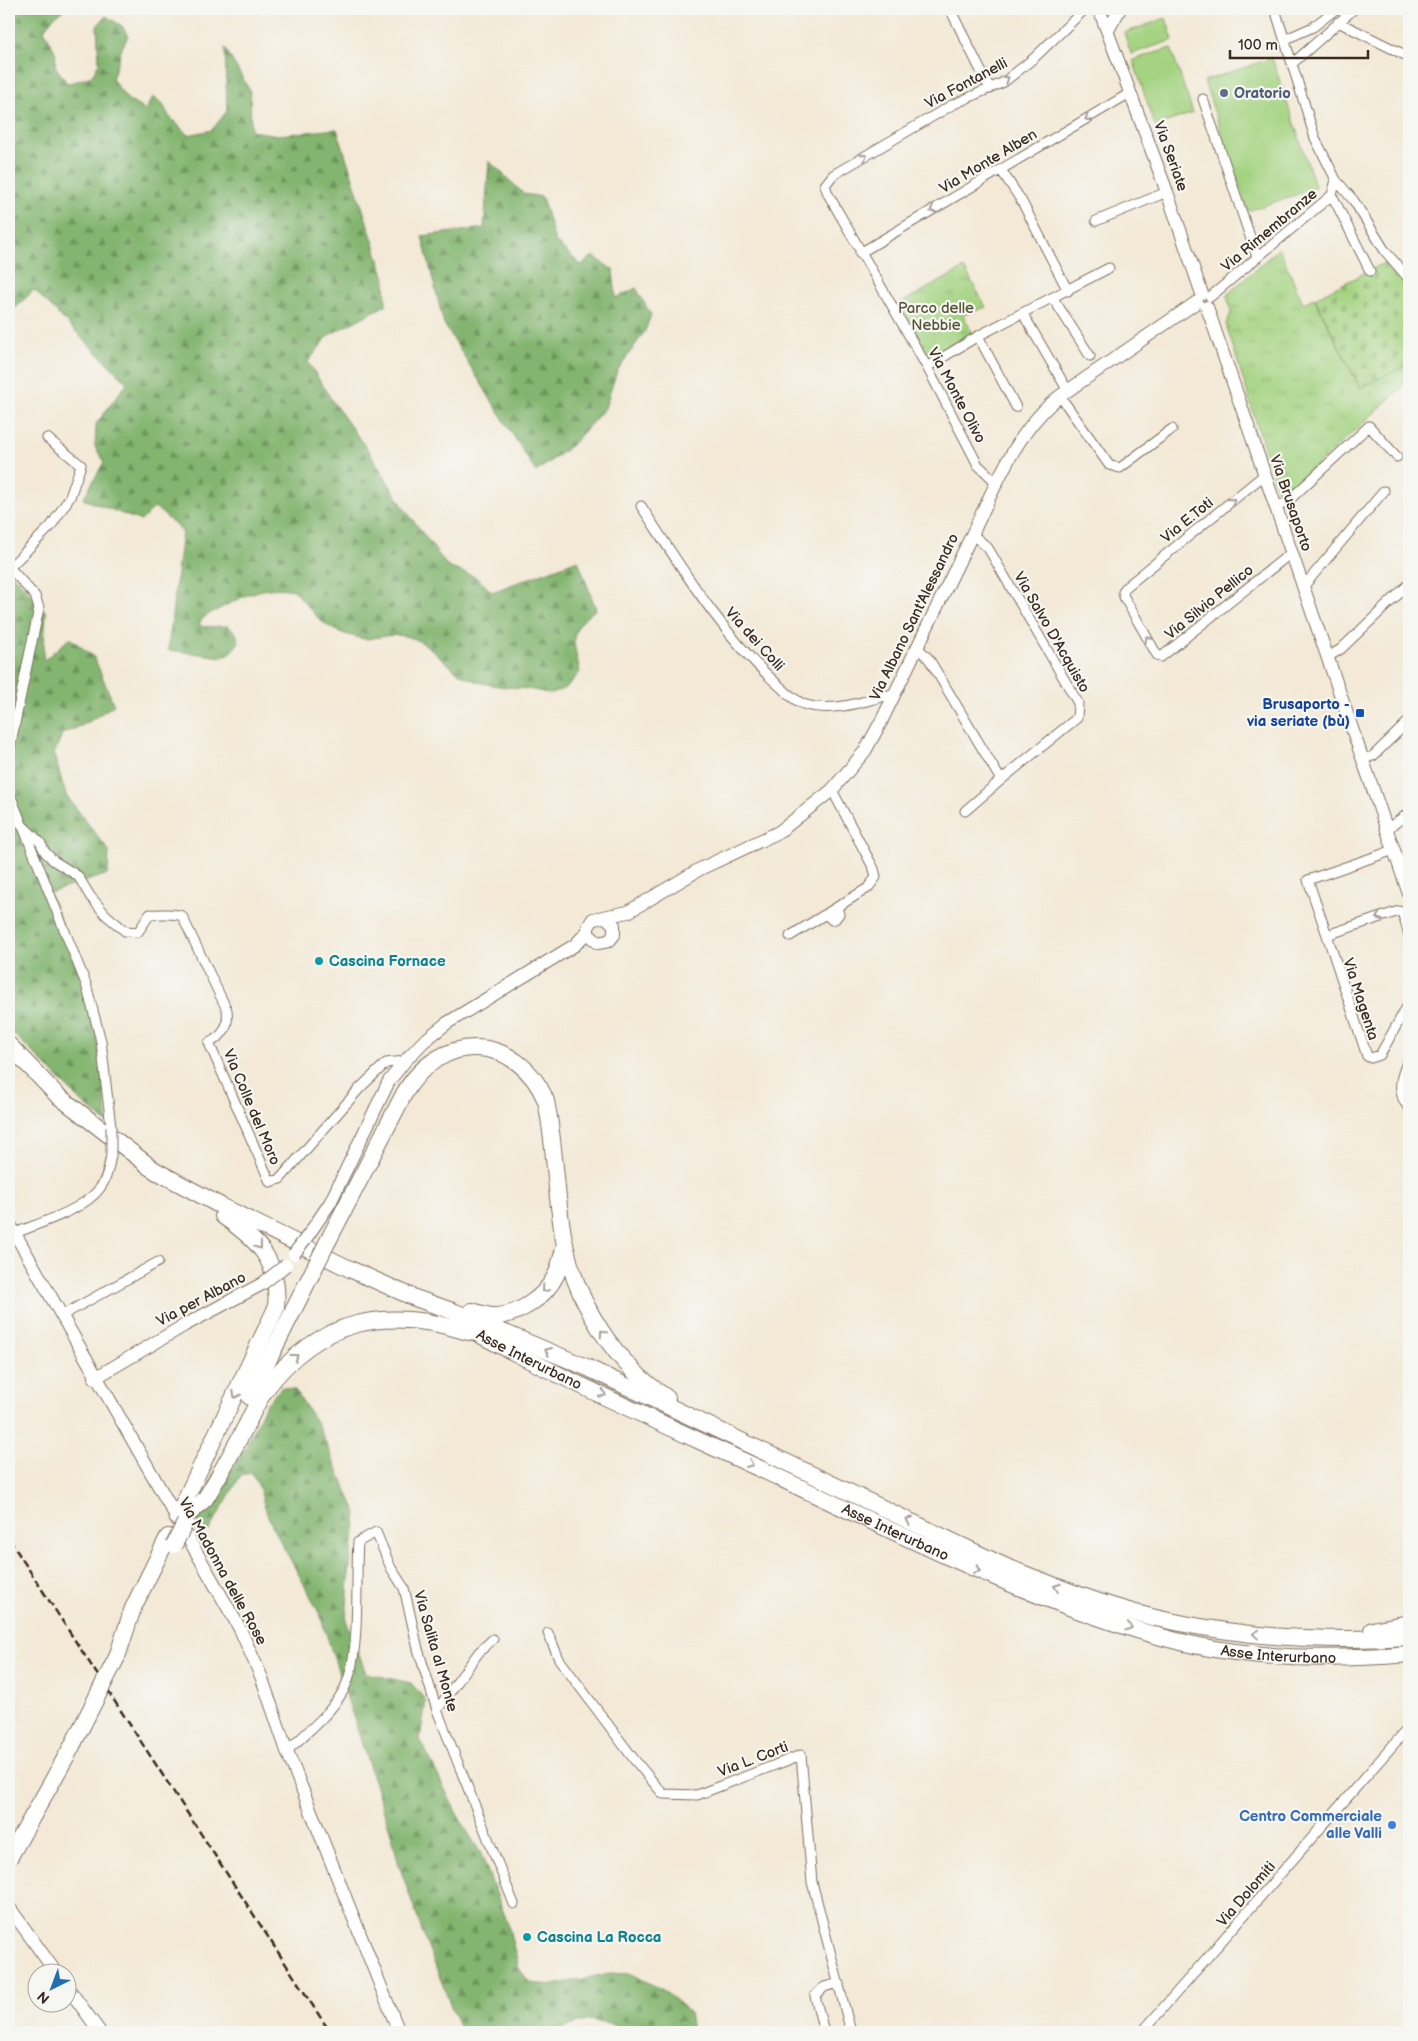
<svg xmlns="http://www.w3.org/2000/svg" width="1418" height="2041" viewBox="0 0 1418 2041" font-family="'Balsamiq Sans',sans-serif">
	<defs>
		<pattern id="forest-firs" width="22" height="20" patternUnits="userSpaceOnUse" patternTransform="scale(1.25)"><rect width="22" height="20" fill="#83b56f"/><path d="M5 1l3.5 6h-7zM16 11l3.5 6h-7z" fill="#6c935b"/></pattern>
		<pattern id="cemetery-stones" width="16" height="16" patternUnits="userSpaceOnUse" patternTransform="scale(1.25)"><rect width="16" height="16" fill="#a4d381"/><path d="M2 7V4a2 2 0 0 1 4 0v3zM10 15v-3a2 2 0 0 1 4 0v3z" fill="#8eb56f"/></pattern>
		<pattern id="park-tufts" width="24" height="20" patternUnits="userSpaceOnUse" patternTransform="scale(1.25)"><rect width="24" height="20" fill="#a4d381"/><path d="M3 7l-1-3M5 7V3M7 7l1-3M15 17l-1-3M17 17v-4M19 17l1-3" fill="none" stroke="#8eb56f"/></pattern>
	</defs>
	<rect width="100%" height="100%" fill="#f6f6f2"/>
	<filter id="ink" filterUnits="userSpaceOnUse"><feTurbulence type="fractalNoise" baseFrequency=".02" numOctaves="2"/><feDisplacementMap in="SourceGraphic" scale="10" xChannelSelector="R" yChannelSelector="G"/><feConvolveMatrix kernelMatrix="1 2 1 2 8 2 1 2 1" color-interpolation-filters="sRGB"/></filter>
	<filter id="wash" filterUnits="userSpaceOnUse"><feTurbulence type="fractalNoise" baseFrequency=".0096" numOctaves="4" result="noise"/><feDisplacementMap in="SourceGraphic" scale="20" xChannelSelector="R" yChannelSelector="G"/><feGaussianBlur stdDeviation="1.12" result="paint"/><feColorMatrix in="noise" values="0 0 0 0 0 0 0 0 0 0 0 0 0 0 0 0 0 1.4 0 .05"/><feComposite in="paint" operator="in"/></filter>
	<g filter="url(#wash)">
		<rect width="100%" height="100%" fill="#f3e9d6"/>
		<path fill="url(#forest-firs)" stroke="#5f7046" d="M9 9H65L53 18 44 29 56 54 55 66 67 83 74 82 92 76 99 63 97 26 106 16 122 26 128 36 122 48 112 79 128 100 145 110 153 97 162 103 169 116 188 135 212 130 227 111 225 48 250 91 251 131 279 135 337 129 385 278 386 305 329 335 308 362 335 405 370 453 404 508 448 567 476 577 492 592 578 560 596 609C567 632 573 638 580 672L566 688 550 694C523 685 494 690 468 678 446 668 434 644 409 637 394 633 381 637 367 639 362 639 357 637 352 636 321 628 313 612 294 590 265 585 250 593 225 606 215 612 206 613 199 623L202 627 228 626 236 633 239 642 230 653 223 657 168 650 182 531 155 507 141 521 83 499 104 462 95 447 96 424 127 383 34 290 9 314Z
			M489 161 524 194 542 197 555 241 581 265 593 256 613 270 616 298 636 288 651 315 645 331 617 371 605 408 572 445 536 472 444 324 422 236 484 228Z
			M9 570 46 612 43 661 70 638 94 657 114 705 87 723 62 734 54 755 66 795 109 851 108 874 49 893 70 944 95 1026 108 1124 83 1103 9 1029Z
			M282 1387 295 1390 317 1423 357 1514 350 1565 346 1620 366 1673 411 1683 426 1701 420 1739 458 1816 480 1852 507 1921 519 1968 529 1983 554 1985 610 1973 631 1974 663 1990 689 2012 692 2031 645 2032 590 2020 548 2032H461L425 1939 399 1865 391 1833 320 1615C305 1583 286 1554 271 1523 262 1506 263 1487 251 1473L241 1475 208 1532 196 1534 198 1520 242 1454 266 1404Z"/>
		<path fill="url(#cemetery-stones)" stroke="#707e50" d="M1392 259 1409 294V364L1360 388 1315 298Z"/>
		<path fill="url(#park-tufts)" stroke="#707e50" d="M1279 248 1303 303 1314 298 1360 388 1409 364V381L1280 499 1226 324 1231 313 1227 295Z
			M964 268 986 307 963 315 973 334 930 361 899 304Z"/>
		<path fill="#a4d381" stroke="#707e50" d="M1166 18 1173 40 1131 54 1124 33Z
			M1171 48 1193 113 1155 126 1133 60Z
			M1272 58 1316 188 1248 211 1204 81Z"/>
	</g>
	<g filter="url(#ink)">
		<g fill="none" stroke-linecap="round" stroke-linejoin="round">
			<defs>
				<path id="street" d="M950 9 990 89
					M1338 22 1409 57
					M1286 39 1313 27 1336 9
					M1293 63 1354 9
					M1203 99 1257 257
					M1001 170 1021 200 1068 291
					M1336 180 1354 201 1385 251 1409 279
					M1332 195 1370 271
					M1096 221 1167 192
					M860 253 1130 93
					M1210 297 1332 195 1336 180 1315 138 1275 9
					M1053 298 1090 356
					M1023 314 1068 391
					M978 336 1016 407
					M927 367 978 336 1109 268
					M1060 396 1109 465 1120 468 1172 429
					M1264 475 1126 587 1123 592 1124 597 1157 655 1161 657 1291 553
					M997 483 978 465 927 367 828 194 825 185 833 175 952 105 1004 82 1034 58 1085 9
					M641 506C682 568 720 632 775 682 784 690 794 701 806 705 835 713 868 700 896 693
					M1275 506 1286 503 1369 426 1397 457
					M9 567 35 596 39 608 9 752
					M9 568 51 526 70 497 81 465 47 438
					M1303 587 1384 491
					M917 647 929 659 1001 780 1077 718 1078 703 988 548 972 534
					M1328 657 1341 649 1409 584
					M1362 759 1373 756 1409 721
					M9 792 86 984 101 1041 111 1127
					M965 811 1001 780
					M20 823 40 842 45 852 54 861 78 876 90 896 106 915 125 931 138 932 150 914C162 915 171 912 182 916L227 1010C229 1027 224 1035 209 1043L270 1182 280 1179 360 1088 386 1063 405 1061
					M1387 829 1409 813
					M826 914 832 920 835 919 839 914 837 907
					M1327 935 1308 880 1394 850
					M1409 935 1402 912 1399 911 1327 935 1367 1056 1371 1058 1380 1055 1409 1003
					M790 936 868 888 876 877 874 869 832 790
					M15 1233C40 1223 84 1210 100 1188 107 1179 109 1166 111 1155
					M61 1316 158 1262
					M548 1633 559 1659 633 1758 663 1794 697 1795 801 1755 812 1882 851 2032
					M437 1710 479 1652 493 1639
					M287 1751C306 1733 329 1715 342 1693 362 1661 355 1581 358 1542L376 1532 391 1568 404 1588 418 1649 437 1710 514 1904
					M824 2032 815 1996 824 1987 839 1983
					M1142 2032 1409 1727"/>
				<path id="secondary" d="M1099 9 1167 192 1202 294
					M1108 30 1120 9
					M1207 307 1409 894
					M606 917 614 925V935L609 941 598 943 588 934V927L593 919 628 912 700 869 779 832 832 790 865 751 881 722C910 662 939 603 968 543 993 492 1014 432 1060 396L1197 302
					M1409 1062C1402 1077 1398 1092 1409 1106
					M9 1223 240 1629 261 1676 287 1751 399 2032
					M309 1234 330 1203 389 1081 405 1061 423 1042 447 1023 575 945 588 931
					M95 1378 185 1325 262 1284
					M9 1907 57 1974
					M68 1988 100 2032"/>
				<g id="highway">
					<path d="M9 1045 57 1095 157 1172"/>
					<path d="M149 1167 221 1206 352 1270 415 1298 455 1312 586 1367 1004 1566C1058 1587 1113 1610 1170 1621 1249 1638 1329 1642 1409 1637"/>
					<path d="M329 1239 404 1094C440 1030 518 1033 546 1101 556 1148 555 1198 565 1245 578 1305 615 1364 667 1398"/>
					<path d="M472 1311C479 1313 485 1315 492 1316 516 1317 545 1298 556 1275 560 1266 562 1255 565 1245"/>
					<path id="s1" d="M458 1323C563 1380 673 1428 782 1479 878 1524 973 1571 1072 1608 1125 1627 1179 1645 1235 1652 1293 1660 1351 1659 1409 1654"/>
					<path d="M250 1397 314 1269"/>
					<path d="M191 1512 205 1499C220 1475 233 1450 246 1426 252 1414 258 1400 266 1389 319 1318 387 1306 468 1332"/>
					<path d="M177 1517 276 1308C280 1261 259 1241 223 1216"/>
					<path d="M1372 1630 1409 1623"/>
					<path d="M118 1654 133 1608 168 1537"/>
				</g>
			</defs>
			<use href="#street" stroke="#7b6d5e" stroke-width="11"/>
			<use href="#secondary" stroke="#7b6d5e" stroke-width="14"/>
			<use href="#highway" stroke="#7b6d5e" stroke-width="18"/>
			<use href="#street" stroke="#fff" stroke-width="9"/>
			<use href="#secondary" stroke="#fff" stroke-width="12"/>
			<use href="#highway" stroke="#fff" stroke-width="16"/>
			<path stroke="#3b2a1e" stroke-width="2.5" stroke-dasharray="8 4" stroke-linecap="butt" d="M9 1539 330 2032"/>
			<defs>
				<path id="street-bridge" d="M111 1155V1127"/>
				<path id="secondary-bridge" d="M294 1254 309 1234
					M262 1284 286 1265"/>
				<path id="highway-bridge" d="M314 1269 329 1239
					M174 1545 185 1523
					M9 1858 71 1748 117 1657"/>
			</defs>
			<use href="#street-bridge" stroke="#7b6d5e" stroke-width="11" stroke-linecap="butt"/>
			<use href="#secondary-bridge" stroke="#7b6d5e" stroke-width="14" stroke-linecap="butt"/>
			<use href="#highway-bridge" stroke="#7b6d5e" stroke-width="18" stroke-linecap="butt"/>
			<use href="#street-bridge" stroke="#fff" stroke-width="9"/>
			<use href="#secondary-bridge" stroke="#fff" stroke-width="12"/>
			<use href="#highway-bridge" stroke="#fff" stroke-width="16"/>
		</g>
		<defs><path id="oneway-chevron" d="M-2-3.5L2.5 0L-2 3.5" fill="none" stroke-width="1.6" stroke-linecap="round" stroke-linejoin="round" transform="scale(1.25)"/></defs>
		<g stroke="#a79f9a">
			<use href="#oneway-chevron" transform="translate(1006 79) rotate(-34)"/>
			<use href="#oneway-chevron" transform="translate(1088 118) rotate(149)"/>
			<use href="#oneway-chevron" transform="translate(864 157) rotate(-30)"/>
			<use href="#oneway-chevron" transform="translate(933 210) rotate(150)"/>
			<use href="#oneway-chevron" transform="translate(1232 501) rotate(-39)"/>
			<use href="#oneway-chevron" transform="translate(1148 639) rotate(-120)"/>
			<use href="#oneway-chevron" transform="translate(1379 917) rotate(160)"/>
			<use href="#oneway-chevron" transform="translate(259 1246) rotate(51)"/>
			<use href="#oneway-chevron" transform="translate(545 1289) rotate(131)"/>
			<use href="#oneway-chevron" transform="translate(603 1333) rotate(-124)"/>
			<use href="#oneway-chevron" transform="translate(548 1351) rotate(-157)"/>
			<use href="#oneway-chevron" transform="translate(295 1357) rotate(-37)"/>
			<use href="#oneway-chevron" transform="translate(603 1394) rotate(26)"/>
			<use href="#oneway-chevron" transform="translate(236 1395) rotate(116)"/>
			<use href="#oneway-chevron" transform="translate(750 1464) rotate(25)"/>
			<use href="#oneway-chevron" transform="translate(909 1520) rotate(-155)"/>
			<use href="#oneway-chevron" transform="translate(977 1570) rotate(24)"/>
			<use href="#oneway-chevron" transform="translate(1057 1587) rotate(-160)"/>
			<use href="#oneway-chevron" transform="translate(1129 1627) rotate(17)"/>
			<use href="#oneway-chevron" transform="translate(1256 1634) rotate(-174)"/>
		</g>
	</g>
	<circle fill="#5c6f8a" stroke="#f6f6f2" stroke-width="2" cx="1224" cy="93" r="5"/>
	<rect fill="#1a4fb4" stroke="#f6f6f2" stroke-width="2" x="1355" y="708" width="10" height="10" rx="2.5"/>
	<g fill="#0f9aa8" stroke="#f6f6f2" stroke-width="2">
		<circle cx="319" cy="961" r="5"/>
		<circle cx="527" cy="1937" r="5"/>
	</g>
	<circle fill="#3f7fe0" stroke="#f6f6f2" stroke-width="2" cx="1392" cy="1825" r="5"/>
	<g text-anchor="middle" stroke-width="4.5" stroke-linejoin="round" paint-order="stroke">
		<g font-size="15" fill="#3b2a1e" stroke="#f6f6f2">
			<text transform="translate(966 83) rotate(-28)" y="5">Via Fontanelli</text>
			<text transform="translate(1171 156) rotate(70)" y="5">Via Seriate</text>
			<text transform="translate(988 161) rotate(-31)" y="5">Via Monte Alben</text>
			<text transform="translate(1269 230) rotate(-40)" y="5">Via Rimembranze</text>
			<text transform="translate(957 395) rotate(62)" y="5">Via Monte Olivo</text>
			<text transform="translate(1291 503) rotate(71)" y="5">Via Brusaporto</text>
			<text transform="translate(1187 520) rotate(-39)" y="5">Via E.Toti</text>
			<text transform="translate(1209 602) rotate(-39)" y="5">Via Silvio Pellico</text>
			<text transform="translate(914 617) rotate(-64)" y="5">Via Albano Sant'Alessandro</text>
			<text transform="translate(1052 632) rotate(60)" y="5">Via Salvo D'Acquisto</text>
			<text transform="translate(755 639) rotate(48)" y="5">Via dei Colli</text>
			<text transform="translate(1361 999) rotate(72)" y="5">Via Magenta</text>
			<text transform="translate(252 1107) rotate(67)" y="5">Via Colle del Moro</text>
			<text transform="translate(201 1299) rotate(-28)" y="5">Via per Albano</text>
			<text dy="5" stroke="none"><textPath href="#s1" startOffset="80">Asse Interurbano</textPath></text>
			<text dy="5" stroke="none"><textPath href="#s1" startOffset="485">Asse Interurbano</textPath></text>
			<text transform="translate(223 1571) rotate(61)" y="5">Via Madonna delle Rose</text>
			<text transform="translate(436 1651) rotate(74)" y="5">Via Salita al Monte</text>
			<text dy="5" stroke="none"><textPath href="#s1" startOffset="890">Asse Interurbano</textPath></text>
			<text transform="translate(753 1759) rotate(-21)" y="5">Via L. Corti</text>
			<text transform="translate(1246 1894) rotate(-49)" y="5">Via Dolomiti</text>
		</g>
		<g font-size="15" font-weight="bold" fill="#4e5e75" stroke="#f6f6f2" text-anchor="start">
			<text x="1234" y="98">Oratorio</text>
		</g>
		<g font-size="15" fill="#555437" stroke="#f6f6f2">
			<text x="936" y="313">Parco delle<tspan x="936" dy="17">Nebbie</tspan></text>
		</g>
		<g font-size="15" font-weight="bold" fill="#164399" stroke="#f6f6f2" text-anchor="end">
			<text x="1350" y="709">Brusaporto -<tspan x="1350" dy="17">via seriate (bù)</tspan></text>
		</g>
		<g font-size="15" font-weight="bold" fill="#0d838f" stroke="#f6f6f2" text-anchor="start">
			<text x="329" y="966">Cascina Fornace</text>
			<text x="537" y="1942">Cascina La Rocca</text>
		</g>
		<g font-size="15" font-weight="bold" fill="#366cbe" stroke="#f6f6f2" text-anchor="end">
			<text x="1382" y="1821">Centro Commerciale<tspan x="1382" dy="17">alle Valli</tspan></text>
		</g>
	</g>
	<rect width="1418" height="2041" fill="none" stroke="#f6f6f2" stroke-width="30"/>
	<g transform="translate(52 1988) rotate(222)"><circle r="24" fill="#f6f6f2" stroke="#aba49d"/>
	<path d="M0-4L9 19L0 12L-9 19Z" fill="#1f6fb2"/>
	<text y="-8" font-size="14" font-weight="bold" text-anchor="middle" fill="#3b2a1e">N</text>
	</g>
	<path d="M1230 50v8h138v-8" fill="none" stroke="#3b2a1e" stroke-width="2.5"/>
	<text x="1238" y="50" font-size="15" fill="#3b2a1e" stroke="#f6f6f2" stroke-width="4" paint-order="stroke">100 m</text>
</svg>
